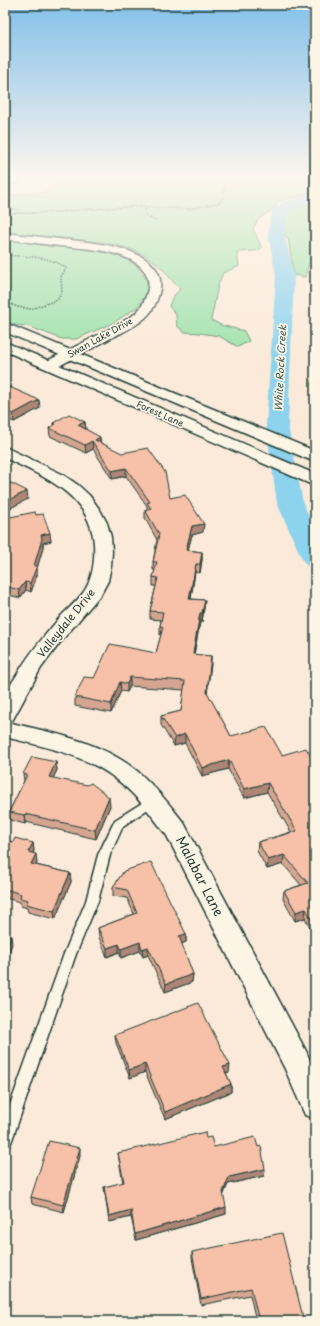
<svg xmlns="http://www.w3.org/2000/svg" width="320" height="1326" viewBox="0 0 320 1326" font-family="'Playpen Sans',sans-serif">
	<rect width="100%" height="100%" fill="#fbead9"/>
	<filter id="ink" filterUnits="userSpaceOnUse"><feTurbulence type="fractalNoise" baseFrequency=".025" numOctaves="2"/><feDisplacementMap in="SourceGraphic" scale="8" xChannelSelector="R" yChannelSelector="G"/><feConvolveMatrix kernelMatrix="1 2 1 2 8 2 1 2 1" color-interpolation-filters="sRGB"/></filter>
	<g filter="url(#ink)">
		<path fill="#a0e2ad" stroke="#609070" d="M74 176H315V192L278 201 270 211 258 220 253 229 262 248 255 251 237 252 239 266 223 273 218 285 211 320 221 325 244 331 249 341 238 347 219 336 200 333 184 332 177 326 176 315 169 306 172 298 180 289C171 280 164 269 155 262 119 233 49 243 5 231V209L20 210 5 206V196L48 192 60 179Z
			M315 198V264L310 259 305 277 294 275 288 238 281 232 282 210Z
			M5 240 94 250 121 256 138 267 146 279 149 291 136 308 113 323 76 339H62L27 326 16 325 5 320Z"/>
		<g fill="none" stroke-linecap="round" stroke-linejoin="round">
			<path fill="#8dd3ee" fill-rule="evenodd" d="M315 192V202L288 212 284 233 294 275 288 426 303 503 315 530V567L306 565 302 559 277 503 266 426 276 275 268 233 272 209 274 206 288 200Z"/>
			<defs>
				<path id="lane" d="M153 796 157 797 159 800 157 803 123 826 110 855 98 901 76 954 12 1140 10 1145 5 1147V1119L64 954 86 901 98 855 115 820Z"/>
				<path id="street" d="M12 176H23L18 182 5 185V179Z
					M5 233C23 235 41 237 59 239 87 242 167 246 160 289 158 300 154 310 145 318 135 327 123 332 111 338 93 348 74 358 55 368L50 369 45 368 43 365 45 362C64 352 83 343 102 333 114 327 126 321 136 313 143 306 146 298 148 289 155 251 84 248 59 246 41 244 23 241 5 239Z
					M5 447 62 474 78 485 89 495 100 510 107 523 111 537 112 552 111 566 108 581 101 594 59 644 41 668 11 723C54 733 102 742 137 771 155 786 170 805 184 823L306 1051 315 1072V1119L305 1115 285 1069 167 836C153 817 139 798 121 783 89 755 45 747 5 737 5 724 3 709 5 697 7 689 14 680 18 673 30 652 46 634 62 615 69 608 77 601 83 593 93 579 95 560 94 544 90 494 44 477 5 458Z"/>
				<path id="secondary" d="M5 323 315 451V462L5 332Z
					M5 342 315 474V486L5 351Z"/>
			</defs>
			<use href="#lane" stroke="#1f3d34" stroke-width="3"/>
			<use href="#street" stroke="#1f3d34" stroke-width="3"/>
			<use href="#secondary" stroke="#1f3d34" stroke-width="3"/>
			<path stroke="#1f3d34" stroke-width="1.5" stroke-dasharray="1.5 1.5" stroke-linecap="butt" d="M147 207 189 209 218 203 222 201 225 185 235 176
				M5 213C53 215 99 206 147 207L145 210 146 216 156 221
				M5 255C25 257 49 255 66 268L61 277 62 293 57 300 31 309 17 307 5 301"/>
			<use href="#lane" fill="#fcf5e5" fill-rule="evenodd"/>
			<use href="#street" fill="#fcf5e5" fill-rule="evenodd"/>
			<use href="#secondary" fill="#fcf5e5" fill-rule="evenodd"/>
		</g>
		<path fill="#d4a591" stroke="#1f3d34" d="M5 385 40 408 14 422 5 418Z
			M85 422 86 429 100 443 170 498 203 532 192 535 188 550 202 552V560L200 573 195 572 191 599 205 600 204 608 202 622H200L194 655 211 656 207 693 231 736 282 755 315 763V936L305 918 295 921 283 899 284 891 301 885 283 864 267 869 257 851 258 842 291 832 267 792 244 798 228 769 202 776 185 743 174 746 161 725V716L181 711 184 690 130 686 127 692 121 691 111 713 75 706V697L94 678 156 653 161 635H160V626L161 620 150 619V611L156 586H153V577L155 570H153V562L157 540 145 518V510L147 509V506L126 476 112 479 93 449 86 453 50 436 49 428 53 426V423Z
			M36 515 51 541 43 543V548L37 568V575L31 592 26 590 20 598 5 594V554H6L5 552V518Z
			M56 762 57 770 53 778 110 806 96 839 26 822 25 824 10 820 9 812 24 781 23 774Z
			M5 840 13 842 33 843 34 851 33 853 37 863 36 865 70 873 71 882 55 919 28 912 27 908 21 906 20 902 5 898Z
			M124 871 186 934V942L181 944 193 974 192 982 165 992 148 955 143 957 140 951 121 958 119 952 107 957 99 937 98 928 134 914 127 898 113 896V887Z
			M115 1035 229 1073H226L231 1084V1092L165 1119 145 1072 130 1078 116 1043Z
			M206 1138 214 1147 264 1176 228 1184 223 1196 226 1214 136 1240 131 1217 109 1222 104 1187 123 1183 119 1160 118 1153Z
			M80 1156 64 1212 32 1204 31 1197Z
			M192 1252 304 1321H256L250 1295 201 1305 192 1258Z"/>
		<path fill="#ac8676" stroke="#1f3d34" d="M39 400 40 408 14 422 13 414Z
			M85 422 86 430 78 425Z
			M100 437 101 445 95 440Z
			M92 441 93 449 86 453 85 445Z
			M126 468V476L112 479V471Z
			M27 491 28 499 5 511V502Z
			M204 524 203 532 192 535 185 559 186 550 192 526Z
			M50 533 51 541 43 543V548L37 568V575L31 592 30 583 41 535Z
			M202 552V560L200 573V564Z
			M196 564 195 572 189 608V599Z
			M25 582 26 590 20 598 19 590Z
			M205 600 204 608 202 622V613Z
			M200 613V622L192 663 193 654Z
			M7 638 8 647 5 651V641Z
			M211 656V665L206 701Z
			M130 677V686L127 692V684Z
			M120 682 121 691 111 713V704Z
			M185 734V743L174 746 175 738Z
			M229 760 228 769 202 776V768Z
			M56 762 57 770 50 785 49 777Z
			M268 783 267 792 244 798V789Z
			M109 797 110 806 96 839 95 830Z
			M315 801V810L311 802Z
			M25 814 26 822 25 824 24 815Z
			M33 843 34 851 29 861 28 852Z
			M36 854 37 863 32 872 31 864Z
			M284 855 283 864 267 869 268 860Z
			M70 873 71 882 55 919 54 911Z
			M306 909 305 918 295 921 296 912Z
			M186 934V942L178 945 179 936Z
			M11 936 12 944 6 961 5 950Z
			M140 942V951L121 958V949Z
			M119 944V952L107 957V948Z
			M148 947V955L143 957 142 949Z
			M193 974 192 982 165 992 166 984Z
			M145 1064V1072L130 1078 129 1070Z
			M230 1065 229 1073 222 1075 223 1067Z
			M231 1084V1092L165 1119V1112Z
			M80 1148V1156L64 1212 63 1205Z
			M265 1169 264 1176 228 1184 222 1199 223 1192 229 1177Z
			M226 1207V1214L136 1240 135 1234Z
			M131 1210V1217L109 1222V1216Z"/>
		<path fill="#f6c0a9" stroke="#1f3d34" d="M5 385 39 400 13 414 5 410Z
			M69 414 85 422 78 425 100 437 95 440 122 453 148 448 165 472 170 498 185 495 204 524 192 526 186 550 202 552 200 564H196L189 599 205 600 202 613H200L193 654 211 656 207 692 231 736 266 727 282 755 306 748 315 763V801L311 802 315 808V925L306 909 296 912 284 891 308 883 284 855 268 860 258 842 297 831 268 783 244 789 229 760 202 768 185 734 175 738 161 716 181 711 185 681 130 677 127 684 120 682 111 704 75 697 84 677 94 678 110 644 156 653 163 627 160 626 163 612 150 611 158 578 153 577 157 562H153L159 534 145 510 151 508 147 503 150 502 126 468 112 471 92 441 85 445 49 428 56 424 53 423Z
			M5 482 9 484 11 483 27 491 5 502Z
			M35 512 36 515 43 514 50 533 41 535 42 539 34 566H37L30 583 25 582 19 590 5 586V554L7 555 5 547V518Z
			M32 757 56 762 49 777 87 785 91 783 109 797 95 830 25 814 24 815 9 812 27 775 23 774Z
			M15 838 33 843 28 852 36 854 31 864 70 873 54 911 26 904 28 900 20 898 21 894 5 889V840L13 842Z
			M151 862 186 934 179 936 193 974 166 984 148 947 142 949 140 942 121 949 119 944 107 948 98 928 137 913 127 890 113 887 124 871Z
			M5 934 11 936 5 950Z
			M198 1003 230 1065 223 1067 231 1084 165 1112 145 1064 129 1070 115 1035Z
			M205 1132 206 1138 211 1137 214 1147 255 1137 258 1147 261 1146 265 1169 229 1177 223 1192 226 1207 135 1234 131 1210 109 1216 104 1187 124 1182 118 1153Z
			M49 1141 80 1148 63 1205 31 1197Z
			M282 1233 304 1321H259L251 1288 201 1299 192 1252Z"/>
	</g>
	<linearGradient id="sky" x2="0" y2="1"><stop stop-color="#83c0ea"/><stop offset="0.49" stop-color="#fdf6ee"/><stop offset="1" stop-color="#fdf6ee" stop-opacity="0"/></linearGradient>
	<rect width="320" height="362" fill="url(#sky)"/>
	<g text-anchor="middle" stroke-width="3.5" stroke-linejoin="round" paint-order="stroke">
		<g font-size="9" fill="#1f3d34" stroke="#fcf5e5">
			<text transform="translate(100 338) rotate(-29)" y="3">Swan Lake Drive</text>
			<text transform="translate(160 414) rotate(24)" y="3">Forest Lane</text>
		</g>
		<g font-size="10" font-style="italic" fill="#355b59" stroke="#fcf5e5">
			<text transform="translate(280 368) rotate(-87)" y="4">White Rock Creek</text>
		</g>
		<g font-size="11" fill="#1f3d34" stroke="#fcf5e5">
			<text transform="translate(66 623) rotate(-51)" y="4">Valleydale Drive</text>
		</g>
		<g font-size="13" fill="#1f3d34" stroke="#fcf5e5">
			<text transform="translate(200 876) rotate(63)" y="5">Malabar Lane</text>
		</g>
	</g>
	<rect width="320" height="1326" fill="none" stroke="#fcf5e5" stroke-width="20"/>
	<rect x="10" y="10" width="300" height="1306" fill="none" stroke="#1f3d34" stroke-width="1.5" filter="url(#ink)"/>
</svg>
